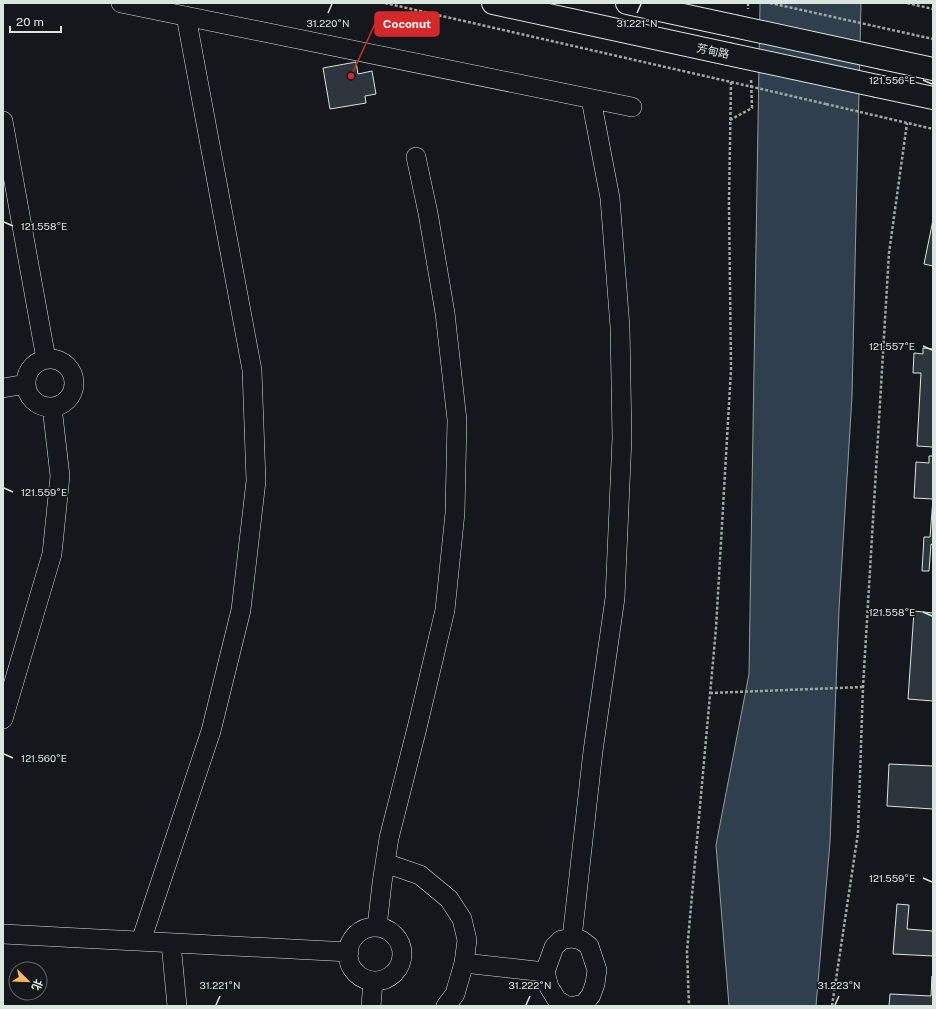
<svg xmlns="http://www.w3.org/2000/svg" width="936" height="1009" viewBox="0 0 936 1009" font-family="'Public Sans','Noto Sans SC',sans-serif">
	<rect width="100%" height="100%" fill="#14181c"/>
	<path fill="#2f3f4d" stroke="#939e99" d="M760 3H861L852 396 839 609 830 842 816 1006H729L716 845 749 674Z"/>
	<path fill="#2c363c" stroke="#d8e6dc" d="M356 62 358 74 372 71 376 94 365 96 366 103 330 109 323 68Z
		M933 220V266L924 264Z
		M923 348 933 349V447L917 446 921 373H913L914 353 923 354Z
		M929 456H933V545L931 544 929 571H922L924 537H930L933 499 914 498 916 462 929 463Z
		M914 611 933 613V701L908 699Z
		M889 764 933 766V809L887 806Z
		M897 904 909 905 907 929 933 931V956L893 954Z
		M932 976 933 1006H889L890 994 931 996Z"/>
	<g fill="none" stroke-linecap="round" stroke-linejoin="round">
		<defs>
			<path id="minor" d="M121 3 632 107
				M3 121 46 359
				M26 383a24 24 0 1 1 48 0a24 24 0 1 1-48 0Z
				M3 388 26 384
				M3 719 52 554 60 476 52 407
				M385 863 420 875 449 899 462 919 467 940 464 963 455 994 446 1006
				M377 927 382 883 389 838 417 728 445 610 455 513 457 420 445 313 428 213 416 157
				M348 954a27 27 0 1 1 54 0a27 27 0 1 1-54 0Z
				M3 934 349 952
				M572 938 593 751 615 598 622 438 620 327 610 198 591 99
				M141 941 211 731 241 610 256 481 252 370 186 16
				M171 943 177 1006
				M464 963 545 972
				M371 1006 373 981
				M567 1006 557 1000 549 987 545 972 554 947 561 940 572 938 581 940 589 946 597 970 595 984 591 995 584 1004 574 1006"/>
			<path id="major" d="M493 3 728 54
				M627 3 734 26
				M882 58 933 69
				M877 86 933 98"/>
		</defs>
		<use href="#minor" stroke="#d8e6dc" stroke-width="20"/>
		<use href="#major" stroke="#d8e6dc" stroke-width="24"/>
		<path stroke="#9da8a2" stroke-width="2.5" stroke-dasharray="3 2" stroke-linecap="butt" d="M385 3 731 82 729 203 731 370 716 628 687 951 689 1006
			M748 3V9
			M770 3 933 39
			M907 3 933 9
			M826 104 933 129
			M730 120 752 108 751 78
			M710 693 863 687
			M832 1006 858 833 863 687 889 253 907 123"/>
		<use href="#minor" stroke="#14181c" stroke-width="19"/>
		<use href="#major" stroke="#14181c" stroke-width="22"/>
		<defs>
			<path id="major-bridge" d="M734 26 882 58
				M728 54 877 86"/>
		</defs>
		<use href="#major-bridge" stroke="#d8e6dc" stroke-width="24" stroke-linecap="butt"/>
		<path stroke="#9da8a2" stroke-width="2.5" stroke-dasharray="3 2" stroke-linecap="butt" d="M731 82 826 104"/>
		<use href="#major-bridge" stroke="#14181c" stroke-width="22"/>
	</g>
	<path fill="none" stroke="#d8e6dc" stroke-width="1.5" d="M328 13 332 4M637 13 641 4M923 80 932 84M4 222 13 226M923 346 932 350M4 488 13 492M923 612 932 616M4 754 13 758M923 878 932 882M216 1005 220 996M526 1005 530 996M835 1005 839 996"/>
	<g text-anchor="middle" stroke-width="3" stroke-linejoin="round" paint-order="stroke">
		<g font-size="11" fill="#d8e6dc" stroke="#14181c">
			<text transform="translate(713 51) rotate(12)" y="4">芳甸路</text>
		</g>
	</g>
	<g font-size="10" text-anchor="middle" fill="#d8e6dc" stroke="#14181c" stroke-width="3" stroke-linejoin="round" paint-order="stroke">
		<text x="328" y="27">31.220°N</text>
		<text x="637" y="27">31.221°N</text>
		<text x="892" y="84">121.556°E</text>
		<text x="44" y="230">121.558°E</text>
		<text x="892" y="350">121.557°E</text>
		<text x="44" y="496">121.559°E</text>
		<text x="892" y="616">121.558°E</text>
		<text x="44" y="762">121.560°E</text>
		<text x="892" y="882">121.559°E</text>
		<text x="220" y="989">31.221°N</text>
		<text x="530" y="989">31.222°N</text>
		<text x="839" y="989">31.223°N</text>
	</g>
	<path fill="none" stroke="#d62828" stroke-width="1.5" d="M351 76L375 24"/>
	<circle fill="#d62828" stroke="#14181c" stroke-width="1.5" cx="351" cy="76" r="4"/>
	<rect fill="#d62828" stroke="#d62828" stroke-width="1.5" x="375" y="12" width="64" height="24" rx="4"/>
	<g font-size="12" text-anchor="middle" font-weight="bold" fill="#fff">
		<text x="407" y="28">Coconut</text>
	</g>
	<rect width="936" height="1009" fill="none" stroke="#d8e6dc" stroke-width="8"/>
	<g transform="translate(28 981) rotate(113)"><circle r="19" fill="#14181c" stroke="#626a69"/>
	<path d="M0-3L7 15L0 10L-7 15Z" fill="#ffb74d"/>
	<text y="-6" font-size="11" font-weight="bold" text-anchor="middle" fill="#d8e6dc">北</text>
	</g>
	<path d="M10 26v6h51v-6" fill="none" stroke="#d8e6dc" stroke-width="2"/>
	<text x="16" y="26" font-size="12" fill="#d8e6dc" stroke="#14181c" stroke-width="3" paint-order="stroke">20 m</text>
</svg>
